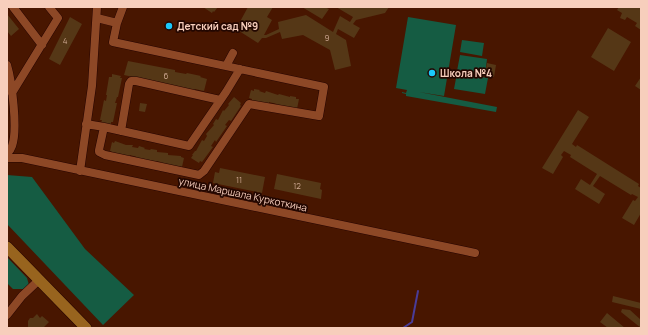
<svg xmlns="http://www.w3.org/2000/svg" width="648" height="335" viewBox="0 0 648 335" font-family="Manrope,sans-serif">
	<rect width="100%" height="100%" fill="#481600"/>
	<path fill="#155c43" d="M408 17 456 25 444 96 419 92 497 107 496 112 406 96V94L402 93V92L406 93 407 90 396 88Z
		M462 40 484 43 482 56 460 52Z
		M460 55 487 59 485 76 457 71Z
		M457 73 488 78 485 94 454 89Z
		M7 175 32 177 85 249 134 295 103 325 7 224Z
		M7 257 27 278 29 285 25 289H13L7 283Z"/>
	<g fill="none" stroke-linecap="round" stroke-linejoin="round">
		<path stroke="#493c98" stroke-width="2" d="M403 328 412 322 418 291"/>
	</g>
	<path fill="#553716" d="M203 7H218L214 12 213 11 212 13Z
		M248 7H273L267 17 272 20 264 35H266L279 29 278 22 306 15 333 32 340 16 350 22 353 17 336 7H389L385 13 356 20 353 24 360 28 354 38 338 29 336 34 346 40 351 66 335 70 330 50 303 35 282 39 280 32 266 38H262L258 43 236 29Z
		M302 7H324L329 9 322 19Z
		M619 7H641V30L635 26 637 23 627 17 625 20 620 18 622 13 617 10Z
		M7 14 19 29 11 36 7 31Z
		M70 17 82 24 60 65 49 59Z
		M608 28 631 42 614 71 591 57Z
		M128 61 175 70V72L186 74 187 73 201 76 200 77 207 79 204 91 195 89 194 92 133 79V77L124 75Z
		M487 63 496 65 494 77 485 76Z
		M112 74 121 76 120 78H122L118 97H117L115 103H117L113 122H111V125L101 123 102 120H100L104 100 106 101 107 95H106L109 77H112Z
		M641 77V90L635 86Z
		M254 89 260 90 259 91 265 93 266 91 278 95 279 94 290 97V96L296 97V99H299L297 109 276 106 277 104 269 102V104L252 101V99L249 98 251 90 254 91Z
		M234 97 241 103 240 105 241 106 231 121 229 120 225 125 227 126 216 142 215 140 211 146 213 147 202 162 200 161 199 163 191 158 193 155H192L195 151H196L202 140 204 141 207 136 206 134 214 125 213 124 216 119 218 120 223 110 224 111 229 105 228 104Z
		M140 103 147 104 145 112 139 111Z
		M578 110 589 117 572 144 576 147 577 145 639 184 638 186 641 188V213L634 225 622 218 633 200 635 201 638 197 632 194 631 195 600 176 593 186 605 194 599 204 575 189 581 179 590 185 597 174 570 157 571 155 564 151 561 155 563 157 553 174 542 168Z
		M115 141 126 145H133L132 147 138 148 139 146 145 148 144 149 150 150 151 149 157 150V152L168 153V155L181 156V157L184 158 182 167 179 166V168L161 164V162L155 161V163L136 159 137 157 130 155V158L112 154V152L110 151 112 142 114 143Z
		M220 168 265 177 262 193 213 183 215 172 219 173Z
		M277 174 321 183 320 189 322 190 321 199 274 189Z
		M613 296 641 303V309L612 302Z
		M622 309 630 310 641 320V328L621 312Z
		M607 313 625 328H608L600 322Z
		M37 314 40 318 42 316 49 322 43 328H28V321L30 318H33Z"/>
	<g fill="none" stroke-linecap="round" stroke-linejoin="round">
		<defs>
			<path id="minor" d="M13 7 42 45
				M117 23 123 7
				M7 65C12 82 18 130 12 146 11 149 9 152 7 154
				M226 66 233 53
				M12 93 58 18 49 7
				M86 124 104 127 99 150V152L105 155 199 175 204 171 249 104 319 116 324 87 113 42 117 23 97 18
				M104 127 189 146 226 92 240 69
				M121 131 129 84 131 81H136L220 100
				M7 158H22L475 253
				M80 171 92 86 97 7
				M7 315 22 296 39 280"/>
			<path id="secondary" d="M7 247 86 328"/>
		</defs>
		<use href="#minor" stroke="#260400" stroke-width="9"/>
		<use href="#secondary" stroke="#260400" stroke-width="12"/>
		<use href="#minor" stroke="#8d4826" stroke-width="8"/>
		<use href="#secondary" stroke="#98641e" stroke-width="11"/>
	</g>
	<g fill="#1bcafc" stroke="#230700" stroke-width="1.5">
		<circle cx="169" cy="26" r="4"/>
		<circle cx="432" cy="73" r="4"/>
	</g>
	<g text-anchor="middle" stroke-width="3.5" stroke-linejoin="round" paint-order="stroke">
		<g font-size="8" fill="#cea892">
			<text x="327" y="41">9</text>
			<text x="65" y="44">4</text>
			<text x="166" y="79">6</text>
			<text x="239" y="183">11</text>
			<text x="297" y="189">12</text>
		</g>
		<g font-size="10" font-weight="bold" fill="#f7cebc" stroke="#230700" text-anchor="start">
			<text x="177" y="30">Детский сад №9</text>
			<text x="440" y="77">Школа №4</text>
		</g>
		<g font-size="10" fill="#f7cebc" stroke="#230700">
			<text transform="translate(243 194) rotate(12)" y="4">улица Маршала Куркоткина</text>
		</g>
	</g>
	<rect width="648" height="335" fill="none" stroke="#f7cebc" stroke-width="16"/>
</svg>
